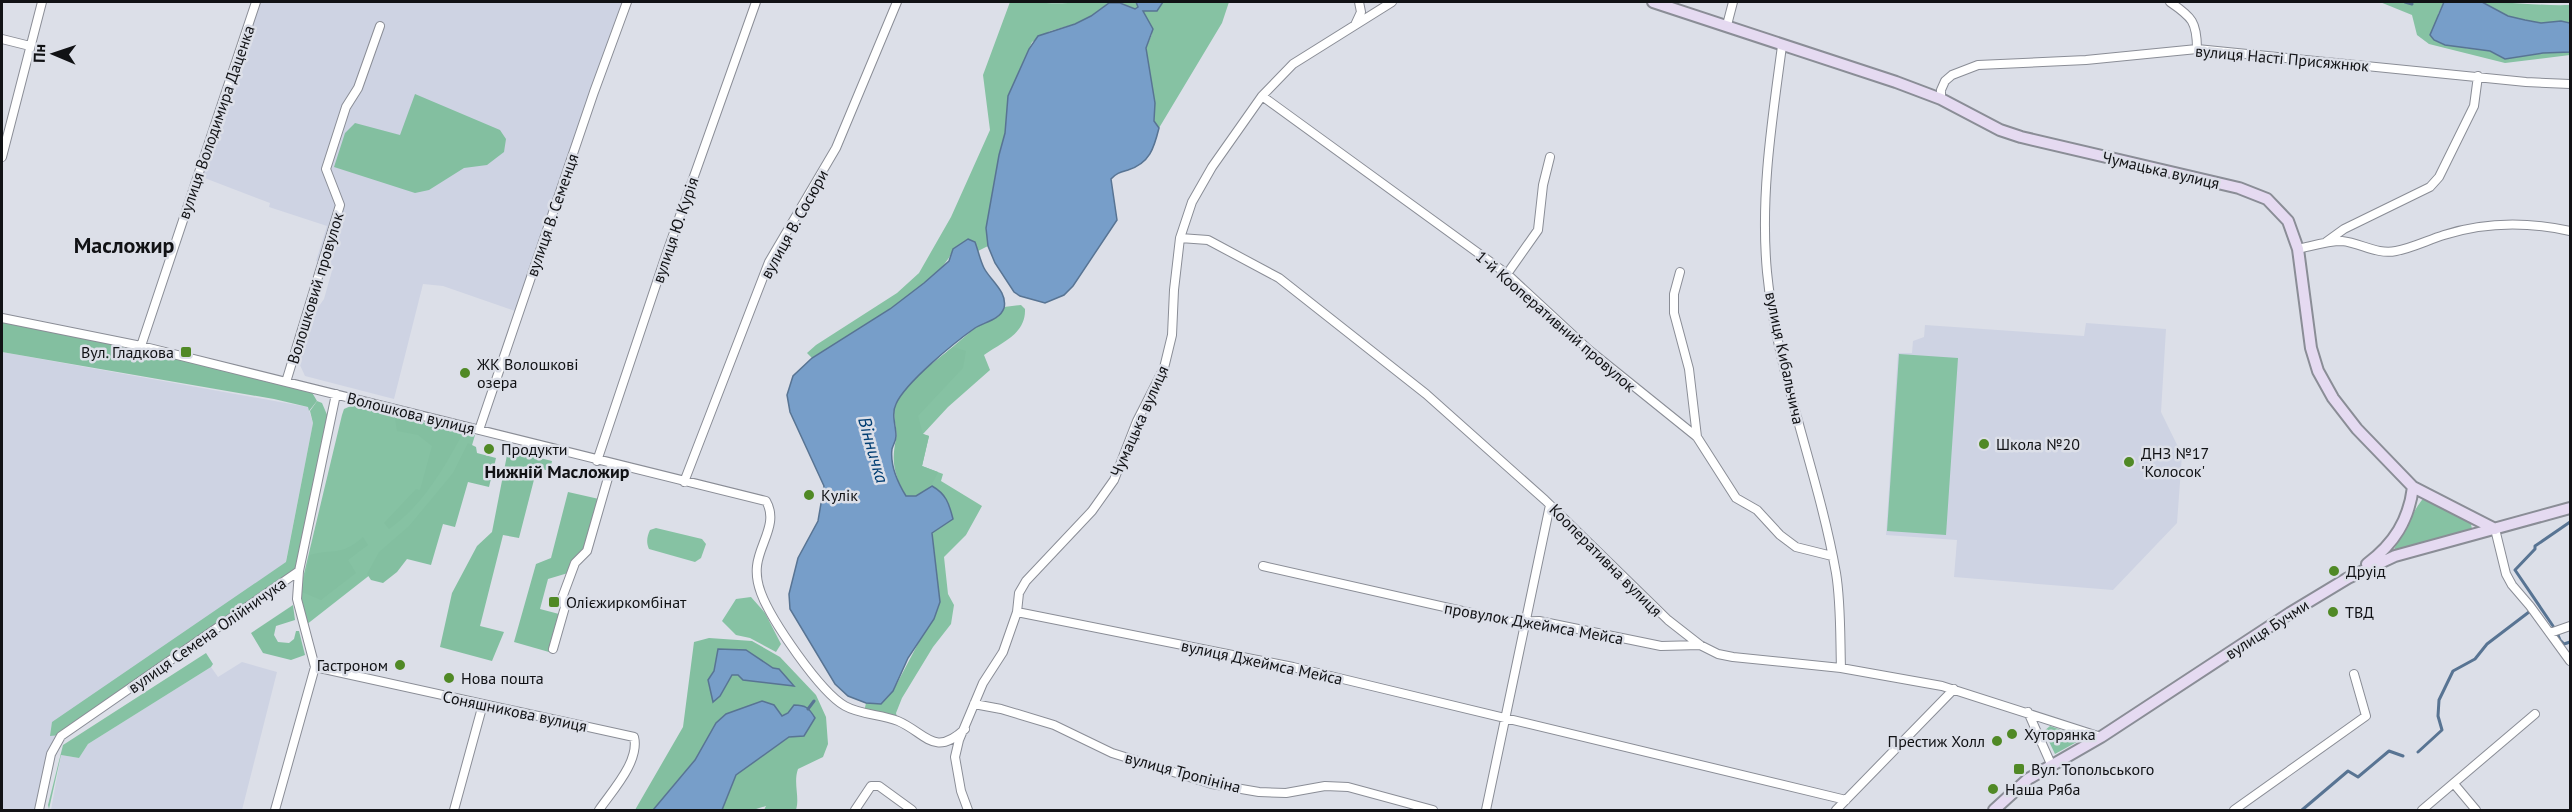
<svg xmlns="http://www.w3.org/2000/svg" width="2572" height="812" viewBox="0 0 2572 812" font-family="'PT Sans',sans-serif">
	<rect width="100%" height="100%" fill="#dcdfe8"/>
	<path fill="#ced3e3" d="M258 2H623L515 311 443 286 423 284 394 399 305 376 299 363 312 316 324 299 333 267 316 261 327 226 269 207 270 203 202 177Z
		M2086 323 2166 329 2161 412 2182 455 2177 523 2113 590 1954 577 1957 540 1886 535 1898 353H1912L1913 341 1924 337 1925 325 2084 336Z
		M2 352 308 407 313 423 286 561 299 571 55 744 39 810H2Z
		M242 662 277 672 242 810H51L61 755 79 758 88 744 211 667 218 677Z"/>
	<path fill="#86c2a3" d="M1010 2C1026 2 1063 5 1076 2H1229L1222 23 1159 128 1154 121 1155 112 1146 48 1152 34 1135 9 1120 3H1112L1091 16 1075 24 1050 31 1032 42 1008 96 1006 133 999 155 986 228 988 246 978 251 975 242 953 249C942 285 845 337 812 358L807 353 816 345 897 293 919 273 951 217 990 130 983 75Z
		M2380 2H2444L2438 14 2465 48 2490 51 2505 59 2543 53 2570 52V55L2505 63 2429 44 2417 35 2412 15Z
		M2482 2C2512 2 2541 6 2570 5V23L2561 21 2541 23 2525 20 2508 16Z
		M1021 305 1025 309C1026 334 1002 342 984 355L990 370 948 407 923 434 929 436 922 466 943 474 941 481 982 506 966 535 944 557 948 594 954 605 951 624 933 647 902 698 896 713 898 721 864 712 866 703 881 704 893 691 940 602 932 533 897 480 930 366 975 328 998 317 1004 307Z
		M1899 354 1958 358 1946 535 1887 531Z
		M317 401 322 403 328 417 298 571 61 735 50 736 52 722 286 562 313 423 310 411Z
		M353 405 475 435 461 483 435 524 306 625 300 602 302 582 342 415 344 409Z
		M2424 498 2470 519 2472 529 2394 550C2396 543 2419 501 2424 498Z
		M656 528 702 539 706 544 701 558 695 562 649 549C646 543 647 536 650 530Z
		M751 597 765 613 781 644 776 652 750 638 736 635 722 621 736 599Z
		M206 653 213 664 211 667 88 744 79 758 61 755 49 809 48 805 63 745Z
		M2050 726 2084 738 2055 754 2044 731Z"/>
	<path fill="#83bfa0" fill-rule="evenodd" d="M415 94 500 130 506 139 504 152 487 165 464 168 429 190 415 193 334 167 345 133 355 123 400 135Z
		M2 318 310 389 317 401 309 411 308 407 274 399 2 352Z
		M953 347 966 351 963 368 918 416 923 434 929 436 922 466 938 472C932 487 923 496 906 496 894 474 891 463 896 439 898 429 892 417 895 406 900 386 937 360 953 347Z
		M395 418 462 435C443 470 422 506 389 529L384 523 416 489 420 490 432 446 418 435 397 431Z
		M468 443 476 447 477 453 496 458 489 487 468 482 455 527 443 524 431 565 407 559 397 572 383 583 371 580 367 574 379 552 409 526 453 473Z
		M508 450 552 461 550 471 537 468 519 538 503 535 480 626 504 632 492 661 440 647 452 593 477 546 492 532Z
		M568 492 599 499 584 550 572 560 568 573 548 579 540 609 559 614 549 652 514 642 536 564 551 558Z
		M363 537 368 545 348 560 356 573 321 600 302 592 310 555C334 548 340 557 363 537Z
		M293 605 295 620 276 626 274 635 278 642 289 643 294 639 296 631H299L305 655 291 660 263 653 251 633Z
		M709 638 752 641 780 657 816 695 826 717 828 744 823 757 798 769C793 783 800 797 796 810H764L766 806 753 810H722L736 775 789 737 788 713 782 716 744 708 726 714 716 723 695 760 653 810H635L683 727 694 642ZM746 650 773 668 779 669 732 675 720 696 708 680 714 671Z"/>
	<path fill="#779ec9" stroke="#587493" stroke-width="1.5" d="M1136 2H1163L1157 11H1143L1153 29 1146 48 1155 103 1154 121 1159 128C1154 148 1150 163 1128 170 1121 172 1116 173 1111 179L1117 220 1073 286 1064 295 1045 303 1020 296 1014 292 995 263 988 246 986 228 999 155 1005 133 1008 96 1029 49 1038 36 1075 24 1091 16 1109 3H1120L1135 9 1138 7Z
		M2444 2H2482L2508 16 2525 20 2541 23 2561 21 2570 23V52L2543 53 2505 59 2490 51 2445 45 2434 40 2430 35Z
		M968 239 975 242C978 250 980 260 984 268 990 280 1008 292 1004 308 1000 320 984 322 975 328 955 342 905 383 896 404 891 414 896 426 896 436 896 441 893 445 892 449 890 465 898 483 906 496H916L932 486C946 494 949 503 953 519L932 533 940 602 934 619 908 658 893 691 881 704 866 703 848 696 835 684 790 609 789 594 798 558 818 521 824 486 790 412 787 395 793 376 812 358 890 309 924 283 949 261 953 249Z
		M718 649 746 650 773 668 779 669 794 686 743 680 738 675H732L720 696 713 702 708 680 714 671Z
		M762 701 774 705 782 716 788 713 794 705C806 705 809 708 815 718L804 736 789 737 736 775 722 810H653L695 760 716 723 726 714Z"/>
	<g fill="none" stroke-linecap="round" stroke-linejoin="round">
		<path stroke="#587493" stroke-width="3" d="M2405 2 2412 4
			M2553 626 2515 570 2535 549V546L2570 522
			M2558 635 2560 640 2564 644 2570 642
			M808 709 814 701
			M2418 752 2442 730 2438 716 2439 700 2453 671 2475 659 2487 644 2529 612
			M2302 810 2348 771 2358 777 2389 751 2403 756"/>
		<defs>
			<path id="street" d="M2170 2C2192 17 2197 22 2197 49
				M1355 25 1361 12 1359 2
				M1727 25 1733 2
				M2 39 30 46
				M1782 46C1772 121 1760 196 1767 272 1777 375 1818 471 1836 573 1841 603 1840 637 1841 668
				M1262 96 1507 274 1589 350 1697 437 1736 498 1757 510 1780 535 1796 547 1832 556
				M1941 99V90L1945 81 1952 75 1978 65 2086 60 2197 49 2526 82 2570 84
				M2 157 42 2
				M1180 238 1208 240 1279 278 1426 394 1545 500 1668 620 1700 645 1718 654 1733 657 1841 668 1942 686 2101 737
				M2326 242 2344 229 2430 187 2439 177 2474 106 2478 76
				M2298 249C2312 246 2327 241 2342 241 2361 243 2377 255 2396 251 2412 248 2428 240 2444 235 2485 222 2529 222 2570 231
				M1680 272 1674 294V313L1689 369 1697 437
				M1507 274 1538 230 1543 185 1550 157
				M2 318 141 346 766 501C779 523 759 544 757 566 756 575 758 585 761 593 771 620 820 692 845 706 861 715 881 714 898 721 926 733 934 758 965 729
				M141 346 256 2
				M286 382 340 205 326 169 346 107 358 88 380 26
				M479 430 594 92 627 2
				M597 461 666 255 756 2
				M684 482 769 262 836 148 897 2
				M2495 529 2506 574 2512 585 2530 606 2570 661
				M1263 566 1511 622 1539 621 1661 646 1700 645
				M299 571 297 599 315 667
				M1017 612 1293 667 1846 800
				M2550 633 2570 626
				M553 649 565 607 562 598 575 563 587 551 612 464
				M974 704 1001 709 1054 725 1112 753 1212 784 1259 792 1286 793 1325 786 1348 787 1433 810
				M2028 712 2051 764
				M2455 785 2476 810
				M39 810 51 754 61 736 299 571 336 394
				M275 810 315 667 634 737C640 761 612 791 599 810
				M454 810 483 704
				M855 810 871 786H879L912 810
				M968 810 961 791 955 757 959 740 983 683 1003 652 1017 612 1019 593 1026 581 1092 511 1114 480 1137 421 1164 368 1172 335 1174 290 1180 238 1192 202 1212 167 1262 96 1293 64 1392 2
				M1486 810 1550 505
				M1836 810 1954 689
				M2234 810 2366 716 2354 674
				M2422 810 2535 714"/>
			<path id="secondary" d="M1653 2 1896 82 1941 99 2000 130 2021 137 2239 188 2267 199 2288 221 2298 249 2311 348 2318 371 2333 398 2357 429 2413 487 2495 529
				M2367 564C2394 544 2409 520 2413 487
				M1994 810 2028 779 2101 737 2290 613 2348 578 2395 556 2570 508"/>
		</defs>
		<use href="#street" stroke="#8a8d96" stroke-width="10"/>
		<use href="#secondary" stroke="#8a8d96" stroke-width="14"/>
		<use href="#street" stroke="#fff" stroke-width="8"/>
		<use href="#secondary" stroke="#e5daf1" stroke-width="10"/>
	</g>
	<g fill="#508925" stroke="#dcdfe8" stroke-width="2">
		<rect x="180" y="346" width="12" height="12" rx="3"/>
		<circle cx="465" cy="373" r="6"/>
		<circle cx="1984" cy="444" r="6"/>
		<circle cx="489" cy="449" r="6"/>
		<circle cx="2129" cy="462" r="6"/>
		<circle cx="809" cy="495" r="6"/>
		<circle cx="2334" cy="571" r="6"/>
		<rect x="548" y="596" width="12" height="12" rx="3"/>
		<circle cx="2333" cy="612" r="6"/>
		<circle cx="400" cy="665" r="6"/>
		<circle cx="449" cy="678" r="6"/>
		<circle cx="2012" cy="734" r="6"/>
		<circle cx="1997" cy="741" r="6"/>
		<rect x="2013" y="763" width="12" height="12" rx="3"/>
		<circle cx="1993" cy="789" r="6"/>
	</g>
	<g text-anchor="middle" stroke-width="5" stroke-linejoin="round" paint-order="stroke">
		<g font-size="16" fill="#111215" stroke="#dcdfe8">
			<text transform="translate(2282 58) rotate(5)" y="6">вулиця Насті Присяжнюк</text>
			<text transform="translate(216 122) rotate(-71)" y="6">вулиця Володимира Даценка</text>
			<text transform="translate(2161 170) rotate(13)" y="6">Чумацька вулиця</text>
			<text transform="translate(552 215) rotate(-71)" y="6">вулиця В. Семенця</text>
			<text transform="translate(794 224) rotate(-61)" y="6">вулиця В. Сосюри</text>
			<text transform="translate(675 230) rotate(-71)" y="6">вулиця Ю. Курія</text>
			<text transform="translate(315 288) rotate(-73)" y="6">Волошковий провулок</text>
			<text transform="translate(1556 321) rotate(41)" y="6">1-й Кооперативний провулок</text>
			<text transform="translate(1785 358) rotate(78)" y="6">вулиця Кибальчича</text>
			<text transform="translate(411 413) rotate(14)" y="6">Волошкова вулиця</text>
			<text transform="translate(1139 421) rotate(-66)" y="6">Чумацька вулиця</text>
			<text transform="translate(1606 560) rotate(45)" y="6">Кооперативна вулиця</text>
			<text transform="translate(1534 623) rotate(10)" y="6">провулок Джеймса Мейса</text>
			<text transform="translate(2267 629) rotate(-33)" y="6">вулиця Бучми</text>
			<text transform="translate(207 635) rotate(-35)" y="6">вулиця Семена Олійничука</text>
			<text transform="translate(1262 662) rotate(12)" y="6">вулиця Джеймса Мейса</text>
			<text transform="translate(515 711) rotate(12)" y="6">Соняшникова вулиця</text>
			<text transform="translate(1183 772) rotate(15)" y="6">вулиця Тропініна</text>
		</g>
		<g font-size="16" fill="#111215" stroke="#dcdfe8" text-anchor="start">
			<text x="174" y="358" text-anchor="end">Вул. Гладкова</text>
			<text x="477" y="370">ЖК Волошкові<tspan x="477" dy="18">озера</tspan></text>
			<text x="1996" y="450">Школа №20</text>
			<text x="501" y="455">Продукти</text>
			<text x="2141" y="459">ДНЗ №17<tspan x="2141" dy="18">'Колосок'</tspan></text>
			<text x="821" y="501">Кулік</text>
			<text x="2346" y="577">Друід</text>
			<text x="566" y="608">Олієжиркомбінат</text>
			<text x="2345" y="618">ТВД</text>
			<text x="388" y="671" text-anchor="end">Гастроном</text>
			<text x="461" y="684">Нова пошта</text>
			<text x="2024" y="740">Хуторянка</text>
			<text x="1985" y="747" text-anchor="end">Престиж Холл</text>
			<text x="2031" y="775">Вул. Топольського</text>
			<text x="2005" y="795">Наша Ряба</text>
		</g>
		<g font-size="18" font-style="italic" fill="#003d72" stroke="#dcdfe8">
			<text transform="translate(873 450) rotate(74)" y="6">Вінничка</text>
		</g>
		<g font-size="18" font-weight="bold" fill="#111215" stroke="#dcdfe8">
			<text x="557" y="478">Нижній Масложир</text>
		</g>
		<g font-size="22" font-weight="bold" fill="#111215" stroke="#dcdfe8">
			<text x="124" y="253">Масложир</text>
		</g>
	</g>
	<rect width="2572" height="812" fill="none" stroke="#111215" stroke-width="6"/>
	<g transform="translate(54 54) rotate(272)" stroke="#dcdfe8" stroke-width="4.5" paint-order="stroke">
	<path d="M0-4.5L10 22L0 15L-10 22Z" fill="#111215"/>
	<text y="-9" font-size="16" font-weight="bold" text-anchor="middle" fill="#111215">Пн</text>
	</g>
</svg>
